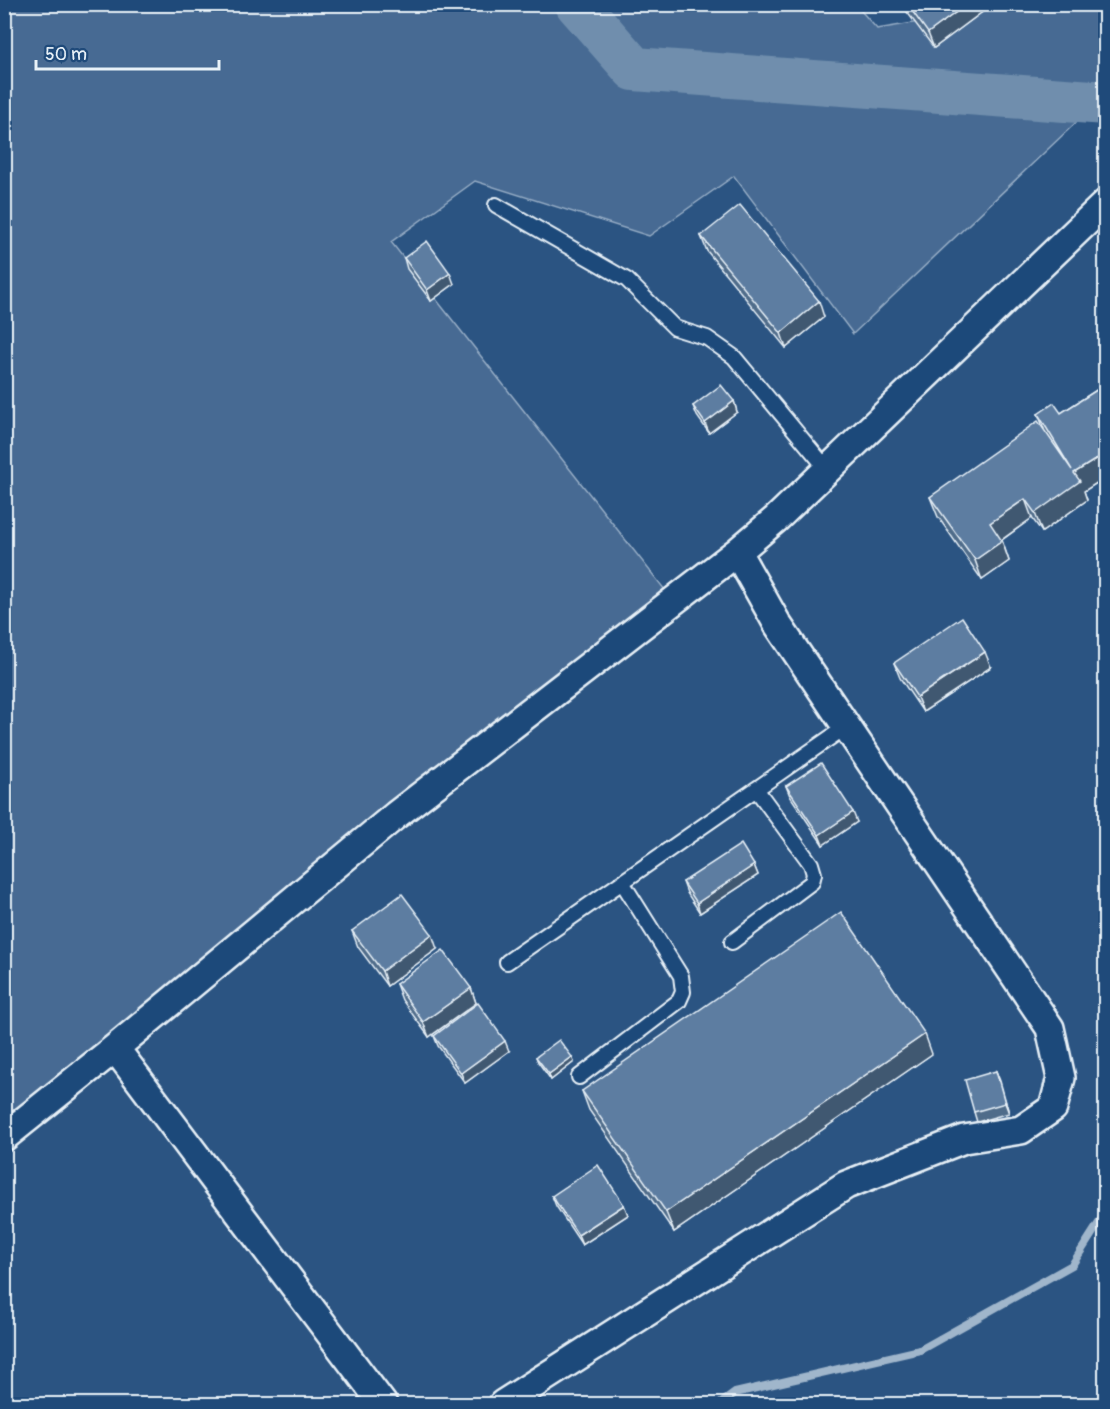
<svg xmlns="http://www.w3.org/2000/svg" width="1110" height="1409" viewBox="0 0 1110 1409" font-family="Pangolin,sans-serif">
	<rect width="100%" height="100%" fill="#2b5482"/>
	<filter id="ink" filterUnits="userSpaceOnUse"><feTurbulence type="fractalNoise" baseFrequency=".0167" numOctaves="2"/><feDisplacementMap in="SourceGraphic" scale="12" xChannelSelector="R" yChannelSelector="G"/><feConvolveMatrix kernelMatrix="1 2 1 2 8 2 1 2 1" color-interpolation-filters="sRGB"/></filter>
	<g filter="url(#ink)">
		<path fill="#476b93" stroke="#98aec6" stroke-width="1.5" d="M855 4 877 29 1022 5H1105V95L853 334 734 176 649 236 475 181 391 242 680 609 5 1137V5Z"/>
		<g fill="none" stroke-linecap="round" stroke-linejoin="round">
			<path stroke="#a0b6cb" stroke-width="8" d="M720 1404 735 1393 920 1350 1072 1265 1106 1212"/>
			<path stroke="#708ead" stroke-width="44" d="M577 4 634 69 1106 103"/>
			<defs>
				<path id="service" d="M496 205 627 280 675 328 707 338 734 357 827 469
					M732 942 812 882 814 874 811 864 756 789
					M507 962 847 726
					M579 1077 679 1001 683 992 681 976 622 882"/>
				<path id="minor" d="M115 1048 383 1404
					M4 1137 115 1048 396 815 737 552
					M503 1404 846 1185 964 1139 1021 1130 1053 1108 1061 1078 1050 1028 778 625 737 552 776 519 1106 203"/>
			</defs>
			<use href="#service" stroke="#e8f1f8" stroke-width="18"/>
			<use href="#minor" stroke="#e8f1f8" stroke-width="32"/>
			<use href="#service" stroke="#1f4a7a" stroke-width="14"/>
			<use href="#minor" stroke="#1f4a7a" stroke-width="27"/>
		</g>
		<path fill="#506c8a" stroke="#e8f1f8" stroke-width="1.5" d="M901 4H993L934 48Z
			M701 236 824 317 786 348 707 251Z
			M404 258 454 284 431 301 407 269Z
			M1106 384V477L1084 491 1087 500 1042 532 1032 518 1002 540 1009 561 982 580 938 517 930 497 1044 429 1038 414 1061 413Z
			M734 401 737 412 709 433 697 416 693 406Z
			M894 663 991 667 923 712 900 678Z
			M786 786 857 822 823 845 790 796Z
			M754 865 758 875 700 913 687 893 683 882Z
			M352 931 437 949 387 986 358 947Z
			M396 984 471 988 476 1003 429 1037 402 1000Z
			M434 1036 509 1051 465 1083 438 1046Z
			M932 1054 674 1232 589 1110 582 1091Z
			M536 1057H572L574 1062 551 1080 538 1062Z
			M996 1071 1009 1113 977 1122 974 1112Z
			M552 1196 624 1205 628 1215 582 1245 556 1206Z"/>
		<path fill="#415871" stroke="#e8f1f8" stroke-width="1.5" d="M967 4H993L934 48 928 33Z
			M450 273 454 284 431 301 427 290Z
			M819 301 824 317 786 348 781 333Z
			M734 401 737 412 709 433 705 423Z
			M1106 453V477L1084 491 1087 500 1042 532 1035 513 1074 473Z
			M1025 499 1032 518 997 543 990 523Z
			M1002 541 1009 561 982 580 975 560Z
			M985 652 991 667 923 712 917 697Z
			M853 812 857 822 823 845 819 835Z
			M754 865 758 875 700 913 697 903Z
			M432 934 437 949 387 986 382 971Z
			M471 988 476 1003 429 1037 423 1022Z
			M925 1034 932 1054 674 1232 666 1212Z
			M505 1041 509 1051 465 1083 461 1073Z
			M572 1057 574 1062 551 1080 549 1074Z
			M996 1071 1000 1081 1009 1113 1005 1103Z
			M624 1205 628 1215 582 1245 578 1235Z"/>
		<path fill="#5d7da1" stroke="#e8f1f8" stroke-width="1.5" d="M907 4H967L928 33Z
			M740 205 819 301 781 333 701 236Z
			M427 241 450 273 427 290 404 258Z
			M1106 384V453L1074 473 1080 481 1035 513 1025 499 990 523 1002 541 975 560 930 497 1038 421 1072 470 1038 414 1054 403 1061 413Z
			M721 385 734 401 705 423 693 406Z
			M962 617 985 652 917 697 894 663Z
			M821 763 853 812 819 835 786 786Z
			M741 844 754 865 697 903 683 882Z
			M402 894 432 934 382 971 352 931Z
			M841 912 925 1034 666 1212 582 1091Z
			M443 950 471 988 423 1022 396 984Z
			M478 1003 505 1041 461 1073 434 1036Z
			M559 1040 572 1057 549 1074 536 1057Z
			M996 1071 1005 1103 974 1112 965 1080Z
			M598 1165 624 1205 578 1235 552 1196Z"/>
	</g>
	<rect width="1110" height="1409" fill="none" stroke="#1f4a7a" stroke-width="24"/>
	<rect x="12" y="12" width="1086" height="1385" fill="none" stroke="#e8f1f8" stroke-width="2" filter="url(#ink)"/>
	<path d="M36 60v9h183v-9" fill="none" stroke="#e8f1f8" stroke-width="3"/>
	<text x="45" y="60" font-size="18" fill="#e8f1f8" stroke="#1f4a7a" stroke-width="4.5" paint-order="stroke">50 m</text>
</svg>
